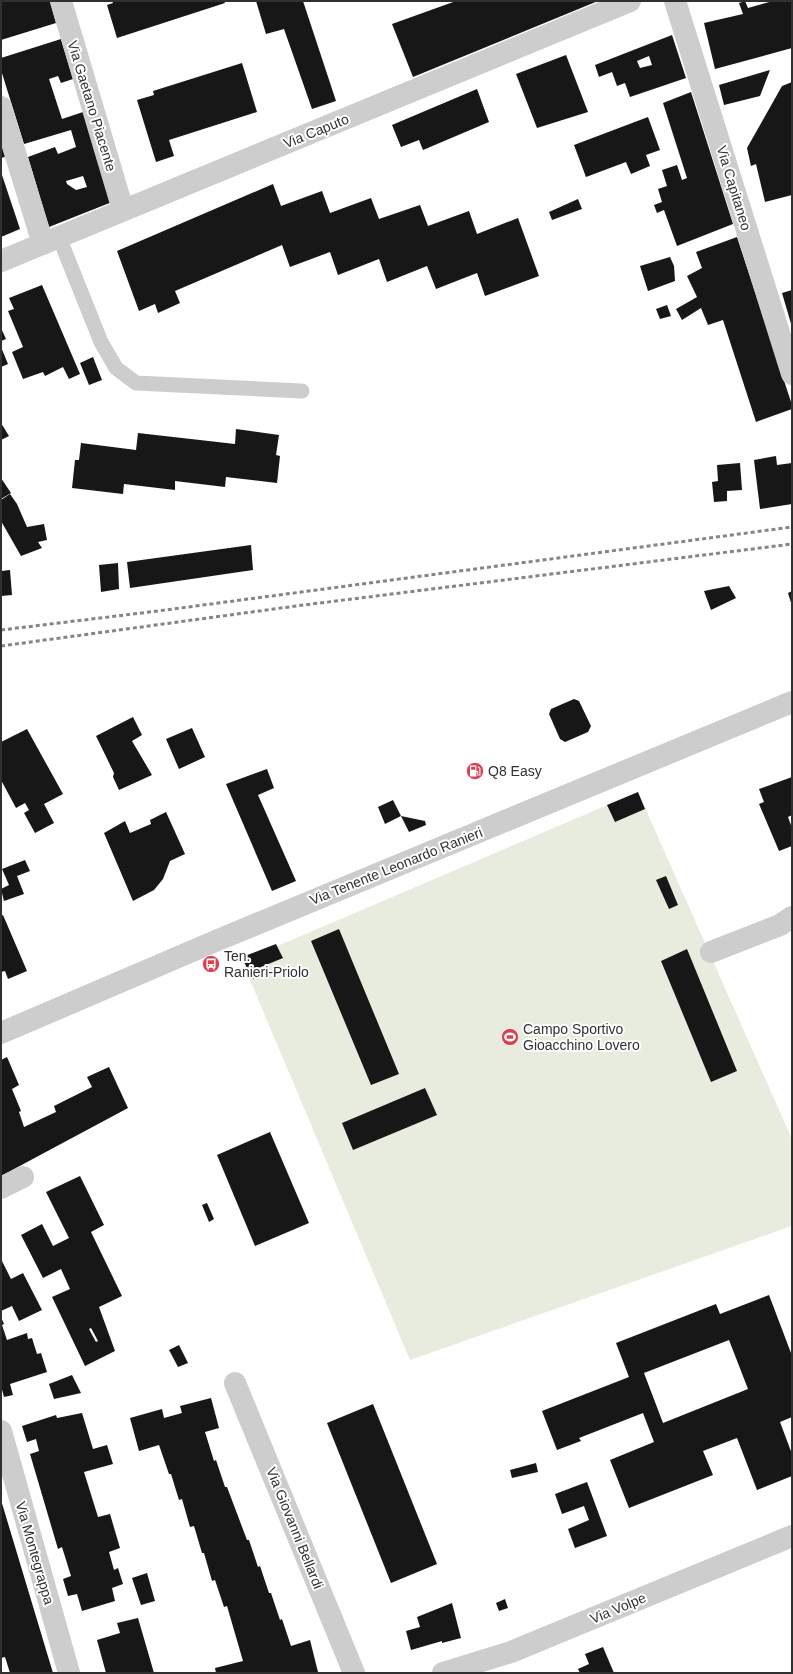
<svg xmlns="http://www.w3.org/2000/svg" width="793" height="1674" viewBox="0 0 793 1674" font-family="Arial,sans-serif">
	<rect width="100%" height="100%" fill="#fff"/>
	<path fill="#e7ecdf" d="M638 792 792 1139V1226L410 1360 242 961Z"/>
	<path fill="#171717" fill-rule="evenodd" d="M1 1H50L56 23 1 40Z
		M112 1H224L225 3 117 38 107 5 113 3Z
		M256 1H303L336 101 312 109 284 29 266 34Z
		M456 1H598L413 77 392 24Z
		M745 1 748 8 773 1H792V48L715 69 704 23 743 14 739 3Z
		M672 35 686 78 630 97 625 83 617 86 612 72 599 77 595 65ZM649 56 652 65 640 68 637 61Z
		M61 39 73 79 61 83 58 76 49 79 62 119 83 112 112 202 49 227 28 157 55 147 58 154 76 147 71 130 24 144 1 70V58ZM83 176 87 187 76 190 67 184 66 181Z
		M566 55 588 112 537 128 516 74Z
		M242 63 257 112 169 140 174 156 156 162 137 100 154 95 153 91Z
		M770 70 760 96 724 105 719 85Z
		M792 82V195L765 202 756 164 751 166 747 148 782 86Z
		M477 89 489 122 423 150 419 140 401 147 392 125Z
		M691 92 733 224 677 246 664 210 657 213 654 205 662 202 658 189 667 186 662 170 677 165 682 180 687 178 663 103Z
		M648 117 660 150 646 155 650 166 631 174 626 162 586 177 574 145Z
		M1 134 8 156 1 158Z
		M1 172 20 229 1 237Z
		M273 184 281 206 322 191 330 213 371 198 379 219 420 205 428 226 469 211 477 234 518 218 539 276 485 296 477 273 436 289 427 266 387 282 379 259 338 275 330 252 290 267 282 245 175 291 180 303 158 313 155 304 139 311 117 251Z
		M578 199 582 209 552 220 549 212Z
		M737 237 792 405V409L756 422 723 320 708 325 701 308 682 320 676 309 697 297 687 276 702 268 696 252Z
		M670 257 674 266 675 281 648 291 640 266Z
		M42 285 80 374 69 379 63 367 45 376 43 372 23 379 12 352 23 347 8 311 14 309 9 298Z
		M792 290V327L782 293Z
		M667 305 671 316 660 319 656 309Z
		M1 328 6 339 1 341Z
		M1 347 8 364 1 367Z
		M93 357 102 380 89 385 80 363Z
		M1 423 9 436 1 440Z
		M236 429 279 435 276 455 280 456 277 483 226 477 225 487 175 481V490L124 484 123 494 72 488 75 460H79L81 443 136 450 138 433 235 444Z
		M776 456 777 465 792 463V504L760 509 754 460Z
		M740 463 742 490 727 491V501L714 502 712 482 718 481 717 465Z
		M1 478 11 493 1 499Z
		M10 494 17 504 27 527 44 524 47 540 38 542 42 548 21 556 1 521V500Z
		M251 545 253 570 130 588 127 562Z
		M118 563 119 589 101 592 99 565Z
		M10 570 12 595 1 596V571Z
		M729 586 736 598 711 610 704 591Z
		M792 591V606L788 593Z
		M574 699 579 701 591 726 588 732 565 742 560 739 549 714 551 709Z
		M133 717 142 735 132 741 152 775 119 790 113 777 114 773 96 736Z
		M192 728 205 757 179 769 166 739Z
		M27 729 63 794 44 804 54 823 35 833 24 813 29 810 25 803 16 808 1 780V742Z
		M267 769 274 788 258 795 296 881 272 891 226 784Z
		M792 777V815L788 817 792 828V846L779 851 759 804 764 802 759 789Z
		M638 792 645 809 615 822 607 805Z
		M393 800 401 816 425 821 426 825 409 832 401 816 385 824 378 807Z
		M166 812 185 854 170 861 163 879 154 890 133 901 104 833 125 821 130 833 151 824 150 820Z
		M25 860 30 871 17 876 24 894 4 901 1 889 9 885 2 869Z
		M666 876 678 905 669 909 656 880Z
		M3 915 27 971 8 979 5 971 1 972V916Z
		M339 929 399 1074 371 1085 311 941Z
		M276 944 283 958 261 967 264 974 252 979 242 957Z
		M687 949 737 1071 711 1082 661 961Z
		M7 1057 19 1085 12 1089 21 1111 19 1112 24 1127 56 1112 54 1106 92 1087 87 1077 109 1067 128 1108 1 1176V1060Z
		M425 1088 437 1115 353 1150 342 1123Z
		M270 1132 309 1223 255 1246 217 1155Z
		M80 1176 104 1225 91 1232 122 1296 99 1307 115 1351 85 1366 52 1297 70 1289 61 1269 43 1278 21 1235 42 1224 53 1246 69 1238 46 1192ZM91 1328 98 1341 96 1342 89 1329Z
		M207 1203 214 1219 209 1222 202 1205Z
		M1 1259 11 1279 23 1273 42 1310 19 1321 12 1306 1 1311Z
		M769 1295 791 1353 792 1352V1417L780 1422 792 1454V1476L757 1490 737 1438 703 1451 713 1475 629 1508 610 1460 654 1442 643 1413 579 1438 581 1441 557 1450 542 1411 629 1377 616 1343 716 1304 720 1314ZM729 1340 748 1389 663 1423 644 1373Z
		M1 1317 4 1324 2 1325 7 1340 27 1333 28 1339 32 1338 37 1354 41 1353 47 1372 10 1384 13 1395 4 1397 1 1386Z
		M179 1345 188 1363 178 1367 169 1350Z
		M72 1375 81 1393 54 1399 49 1384Z
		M211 1398 219 1428 205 1432 214 1461 216 1460 225 1487H227L247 1540H249L258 1567 260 1566 269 1593H271L280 1620 282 1619 291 1646 310 1640 318 1672 216 1673 215 1668 243 1661 227 1606 224 1607 215 1580 212 1581 204 1553H202L194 1526 190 1527 182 1499 179 1500 171 1474H169L159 1445 139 1451 130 1418 162 1409 164 1418 182 1413 180 1406Z
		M373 1404 437 1564 391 1583 327 1423Z
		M82 1413 93 1449 107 1445 113 1464 84 1472 98 1517 110 1514 120 1548 109 1552 114 1570 118 1568 123 1584 112 1588 115 1601 82 1611 77 1594 68 1596 63 1579 71 1576 62 1547 58 1549 30 1454 39 1451 36 1439 27 1442 22 1426 56 1415 57 1418Z
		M536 1463 538 1472 512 1478 510 1470Z
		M587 1482 607 1536 575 1548 568 1529 589 1520 584 1506 562 1514 555 1494Z
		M1 1500 53 1673H10L5 1657 1 1658Z
		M147 1573 155 1601 141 1605 132 1578Z
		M505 1599 508 1608 499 1611 496 1603Z
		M452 1603 461 1638 442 1643V1641L411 1650 406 1631 420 1627 417 1617Z
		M138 1618 154 1673H106L97 1640 120 1633 117 1623Z
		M603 1647 614 1673H580L578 1669 589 1664 585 1654Z"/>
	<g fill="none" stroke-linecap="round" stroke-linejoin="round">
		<path stroke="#cdcdcd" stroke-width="15" d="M59 237 101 342 116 368 136 383 302 391"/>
		<path stroke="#cdcdcd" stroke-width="22" d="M61 1 123 210
			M675 1 792 374
			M1 107 43 244
			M1 261 630 1
			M711 952 780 925 792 917
			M1 1033 218 940 792 702
			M1 1188 23 1177
			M235 1383 354 1673
			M1 1431 69 1673
			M443 1673 511 1652 792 1536"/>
		<path stroke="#858585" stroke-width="3" stroke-dasharray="4 3" stroke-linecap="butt" d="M1 630 158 611 792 527
			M1 646 296 606 792 544"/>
	</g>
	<defs>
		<symbol id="fuel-disc" viewBox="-11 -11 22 22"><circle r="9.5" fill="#da4050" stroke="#fff"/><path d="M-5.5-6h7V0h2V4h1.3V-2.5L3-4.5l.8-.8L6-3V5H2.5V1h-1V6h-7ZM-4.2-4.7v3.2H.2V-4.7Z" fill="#fff"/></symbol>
		<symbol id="bus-disc" viewBox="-11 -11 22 22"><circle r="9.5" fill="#da4050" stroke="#fff"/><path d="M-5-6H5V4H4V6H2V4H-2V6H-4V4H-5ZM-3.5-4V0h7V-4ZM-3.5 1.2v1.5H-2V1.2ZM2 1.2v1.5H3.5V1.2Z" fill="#fff"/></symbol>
		<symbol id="stadium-disc" viewBox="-11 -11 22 22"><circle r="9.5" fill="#da4050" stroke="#fff"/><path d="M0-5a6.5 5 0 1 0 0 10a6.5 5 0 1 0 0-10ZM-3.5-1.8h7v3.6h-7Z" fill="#fff"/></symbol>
	</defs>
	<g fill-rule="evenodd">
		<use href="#fuel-disc" x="465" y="761" width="20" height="20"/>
		<use href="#bus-disc" x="201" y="954" width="20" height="20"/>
		<use href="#stadium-disc" x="500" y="1027" width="20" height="20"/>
	</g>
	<g text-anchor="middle" stroke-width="4" stroke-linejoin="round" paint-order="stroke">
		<g font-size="14" fill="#303030" stroke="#fff">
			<text transform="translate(92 106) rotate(73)" y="5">Via Gaetano Piacente</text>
			<text transform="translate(316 131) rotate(-22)" y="5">Via Caputo</text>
			<text transform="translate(734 188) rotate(73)" y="5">Via Capitaneo</text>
			<text transform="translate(396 866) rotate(-22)" y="5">Via Tenente Leonardo Ranieri</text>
			<text transform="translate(295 1528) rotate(68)" y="5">Via Giovanni Bellardi</text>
			<text transform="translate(35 1553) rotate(74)" y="5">Via Montegrappa</text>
			<text transform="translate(618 1608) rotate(-23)" y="5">Via Volpe</text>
		</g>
		<g font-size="14" fill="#303030" stroke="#fff" text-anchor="start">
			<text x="488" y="776">Q8 Easy</text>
			<text x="224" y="961">Ten.<tspan x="224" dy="16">Ranieri-Priolo</tspan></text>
			<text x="523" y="1034">Campo Sportivo<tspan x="523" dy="16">Gioacchino Lovero</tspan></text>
		</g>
	</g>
	<rect width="793" height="1674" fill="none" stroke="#303030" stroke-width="4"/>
</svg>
